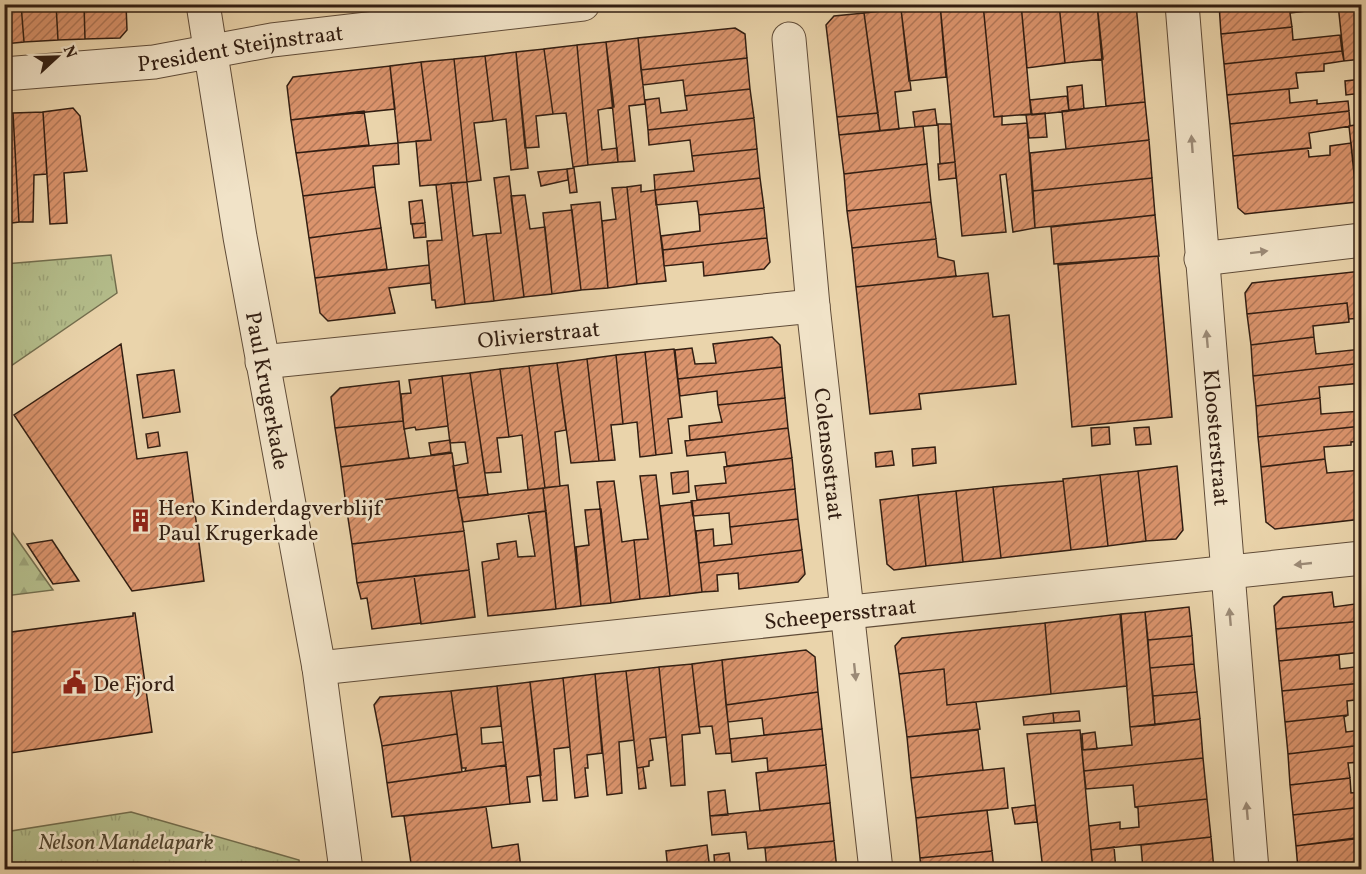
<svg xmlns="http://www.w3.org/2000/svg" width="1366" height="874" viewBox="0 0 1366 874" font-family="Vollkorn,serif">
	<defs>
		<pattern id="forest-firs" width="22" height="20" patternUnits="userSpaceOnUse" patternTransform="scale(1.5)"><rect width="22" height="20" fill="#b4bd8b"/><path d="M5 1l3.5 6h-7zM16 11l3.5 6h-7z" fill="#9ba277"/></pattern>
		<pattern id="park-tufts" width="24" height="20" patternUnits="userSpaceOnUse" patternTransform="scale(1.5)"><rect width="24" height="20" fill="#b4bd8b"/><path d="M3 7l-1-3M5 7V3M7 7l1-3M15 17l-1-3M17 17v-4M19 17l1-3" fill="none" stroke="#9ba277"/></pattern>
		<pattern id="building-hatch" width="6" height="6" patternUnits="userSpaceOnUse" patternTransform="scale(1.5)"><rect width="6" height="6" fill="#db946d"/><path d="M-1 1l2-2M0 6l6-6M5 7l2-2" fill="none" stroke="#b27858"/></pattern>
	</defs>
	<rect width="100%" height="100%" fill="#ead4ab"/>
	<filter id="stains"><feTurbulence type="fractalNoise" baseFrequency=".00333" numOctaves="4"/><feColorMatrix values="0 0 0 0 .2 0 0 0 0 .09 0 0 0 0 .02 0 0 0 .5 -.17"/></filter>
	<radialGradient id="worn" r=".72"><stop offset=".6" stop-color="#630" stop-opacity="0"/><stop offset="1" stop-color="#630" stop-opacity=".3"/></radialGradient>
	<path fill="url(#forest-firs)" stroke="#736e4e" stroke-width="1.5" d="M5 522 53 590 5 596Z"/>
	<path fill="url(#park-tufts)" stroke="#736e4e" stroke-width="1.5" d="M111 255 117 293 5 370V264Z
		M131 812 299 860 300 869H5V832Z"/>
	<path fill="url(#building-hatch)" stroke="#321e12" stroke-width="1.5" d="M21 4 24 42 4 44V5Z
		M21 4H56L58 40 24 42Z
		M56 4H84L85 39 58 40Z
		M84 4H126L127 30 120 38 85 39Z
		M940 4H983L994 117 1002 116V125L1027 123 1035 228 1013 232 1006 174 1000 175 1006 232 962 236Z
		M940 4 946 77 909 81 901 9Z
		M983 4H1021L1031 114 994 117Z
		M1021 4H1059L1065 63 1027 68Z
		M1059 4H1097L1103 59 1065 63Z
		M1097 4H1136L1145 102 1106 106Z
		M1219 4H1338V7L1290 13 1292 27 1221 34Z
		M1338 4H1362V17H1359L1362 59 1344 61Z
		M901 9 911 90 895 92 899 129 880 131 864 13Z
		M864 13 878 113 837 117 826 25 834 16Z
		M1292 27 1293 40 1340 35 1342 51 1224 64 1221 34Z
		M735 28 745 34 747 58 641 70 638 38Z
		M638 38 645 104 629 106 635 161 618 162 606 42Z
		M606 42 614 107 598 110 602 150 617 148 618 162 588 165 577 45Z
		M577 45 588 165 573 167 566 113 553 114 544 49Z
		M544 49 553 114 536 116 539 147 525 148 516 52Z
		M1342 51 1344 61 1324 64V71L1296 73 1298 88 1227 95 1224 64Z
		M516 52 528 168 511 170 506 119 493 121 485 56Z
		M485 56 493 121 474 123 481 180 467 182 454 59Z
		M747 58 750 89 685 96 683 80 643 85 641 70Z
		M454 59 467 182 420 186 416 141 431 140 421 62Z
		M421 62 431 140 398 143 390 66Z
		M390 66 395 109 291 120 287 86 293 77Z
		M1362 79V93L1346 95 1345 81Z
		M1082 85 1084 109 1069 111 1067 87Z
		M750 89 754 118 648 130 645 100 659 98 661 113 687 110 685 96Z
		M1289 89 1290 103 1317 100V104L1348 101 1349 111 1230 124 1227 95Z
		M1067 96 1069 111 1032 115 1030 100Z
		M1145 102 1149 140 1066 149 1062 111Z
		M73 108 80 116 87 171 64 173 67 223 50 224 43 112Z
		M935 109 937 125 915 127 913 112Z
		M364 111 369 145 296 153 291 120Z
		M1349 111 1350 126 1309 133 1311 148 1233 156 1230 124Z
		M43 112 47 174 34 175 33 222H19L13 113Z
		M13 113 19 222 4 224V114Z
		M878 113 880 131 839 135 837 117Z
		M1045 113 1047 137 1029 138 1026 115Z
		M754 118 757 149 692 156 690 140 649 145 648 130Z
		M938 124H951L955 162 940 164Z
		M1362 124V202H1357L1349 126Z
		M923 126 927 164 844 174 839 135Z
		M1149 140 1152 178 1033 191 1030 153Z
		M398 143 399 164 373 166 375 187 303 196 296 153Z
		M1351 143 1357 202 1245 214 1238 208 1233 156 1308 148 1309 157 1330 155V146Z
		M757 149 760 178 655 190 654 175 694 171 692 156Z
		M955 162 956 178 939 180 938 164Z
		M927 164 931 202 847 211 844 174Z
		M574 168 577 192 570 193 567 169Z
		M567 169 568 180 541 186 538 172Z
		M509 176 524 297 494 301 486 234 501 233 494 178Z
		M760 178 764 208 699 215 697 201 656 205 655 190Z
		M1152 178 1155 215 1035 228 1033 191Z
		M467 182 473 236 486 234 494 301 465 304 451 183Z
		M451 183 465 304 436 308 435 300H432L427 241 442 240 436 185Z
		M641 185V192L655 190 666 281 637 284 627 187Z
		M375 187 381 228 309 238 303 196Z
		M627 187 637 284 608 288 602 221 616 219 612 188Z
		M525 195 530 229 545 227 552 294 524 297 511 196Z
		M422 200 425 223 411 224 409 202Z
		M600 202 608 288 581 290 571 205Z
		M931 202 936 239 852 248 847 211Z
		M764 208 767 238 663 250 661 236 700 231 699 215Z
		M572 210 581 290 552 294 543 213Z
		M1155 215 1159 256 1054 264 1051 227Z
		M425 223 426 237 414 238 412 224Z
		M381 228 387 269 315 278 309 238Z
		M767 238 770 262 764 269 704 276 703 262 664 266 663 250Z
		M936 239 938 257 954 261 956 276 856 287 852 248Z
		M1158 256 1172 417 1072 427 1058 265Z
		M429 265 431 283 389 288 395 313 328 321 320 313 315 278Z
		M1362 271V318L1349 319 1347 303 1247 314 1245 293 1252 283Z
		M988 273 993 317 1009 315 1016 384 919 394 921 409 870 414 856 287Z
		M1347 303 1349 322 1313 326 1314 337 1251 345 1247 314Z
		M772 337 780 345 782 367 678 379 675 350 692 348 695 364 716 363 713 344Z
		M1314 337 1316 354 1362 349V363L1253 376 1251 345Z
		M121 344 137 459 187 452 204 581 132 591 14 415Z
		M674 349 682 417 668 419 672 453 656 455 645 352Z
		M645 352 656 455 640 457 637 422 623 424 616 355Z
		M616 355 623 424 611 425 615 460 599 461 587 359Z
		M587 359 599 461 571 463 557 363Z
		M557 363 566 430 555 432 560 486 545 488 529 366Z
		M1362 363V383L1319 387 1320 398 1256 406 1253 376Z
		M529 366 545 488 528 490 522 435 509 437 500 369Z
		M782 367 785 398 718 405 717 391 680 396 678 379Z
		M500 369 509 437 497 438 501 472 485 473 470 373Z
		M173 370H174L180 412 143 418 137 375Z
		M470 373 488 495 458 498 453 466 468 463 465 442 450 443 442 376Z
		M442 376 448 426 416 430 415 427 404 429 401 394 411 393 409 380Z
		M399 381 403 421 335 428 331 397 340 388Z
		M785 398 788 428 690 440 689 426 722 422 718 405Z
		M1320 398 1321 414 1362 411V426L1258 437 1256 406Z
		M403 421 409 458 341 467 335 428Z
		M1362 426V441L1351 442V445L1324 447 1325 459 1261 467 1258 437Z
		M1109 427 1110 444 1092 446 1091 428Z
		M1149 427 1151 444 1136 445 1134 428Z
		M788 428 792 458 727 466 725 452 687 456 685 441Z
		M158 432 160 446 148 448 146 434Z
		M450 440 451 452 431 455 429 443Z
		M935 447 936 463 913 466 912 449Z
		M892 451 894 465 876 467 875 453Z
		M452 453 457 490 346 505 341 467Z
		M792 458 795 489 697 500 695 486 726 483 724 467Z
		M1325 459 1327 473 1362 470V519L1275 529 1266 522 1261 467Z
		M1177 466 1183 530 1176 539 1146 541 1138 471Z
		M688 471 689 492 673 494 671 473Z
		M1138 471 1146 541 1108 546 1100 475Z
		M656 475 670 596 640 599 634 540 648 539 640 476Z
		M1100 475 1108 546 1071 550 1063 479Z
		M1063 479 1071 550 1001 558 993 487 1063 481Z
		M614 481 622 542 634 540 640 599 611 603 597 482Z
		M568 485 581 606 556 609 543 488Z
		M993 487 1001 558 963 562 956 491Z
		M543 488 546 511 463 522 458 498Z
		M795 489 798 519 730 527 729 513 693 516 691 501Z
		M457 490 464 531 352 544 346 505Z
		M956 491 963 562 926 566 918 495Z
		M918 495 926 566 894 570 887 564 880 500Z
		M692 502 702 592 670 596 660 506Z
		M601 509 611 603 581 606 576 547 589 545 585 510Z
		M546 511 556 609 488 616 482 562 499 559 497 544 516 541 518 557 535 556 528 513Z
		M798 519 802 550 699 563 696 531 713 529 714 546 732 544 730 527Z
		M464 531 469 570 357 583 352 544Z
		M52 540 79 581 53 584 27 544Z
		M802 550 805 574 798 582 739 589 738 573 717 575 718 591 702 592 699 563Z
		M469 570 475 617 421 624 414 576Z
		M414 576 421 623 372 629 367 598 361 599 357 583Z
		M1332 592 1334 607 1362 603V621L1276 629 1274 606 1283 597Z
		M1189 607 1192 636 1148 640 1145 612Z
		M1145 612 1155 725 1130 727 1121 614Z
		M133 613H135L152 732 4 754V633L133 616Z
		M1120 614 1127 686 1051 694 1045 623Z
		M1362 621V652L1279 661 1276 629Z
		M1045 623 1051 694 947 705 944 669 899 674 895 646 902 638Z
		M1192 636 1194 664 1150 668 1148 640Z
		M806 650 815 657 818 692 726 705 722 660Z
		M1339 655 1340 669 1362 666V683L1282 691 1279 661Z
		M722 660 731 753 716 754 712 726 699 727 692 664Z
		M692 664 700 733 682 735 685 785 671 786 659 667Z
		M1194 664 1197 692 1153 696 1150 668Z
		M659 667 666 737 650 739 653 760 649 761V766L637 768 626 671Z
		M944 669 947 705 976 702 980 729 907 737 899 674Z
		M626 671 634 740 619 742 622 793 607 795 595 674Z
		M595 674 602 753 587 755 588 768H585L588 796 575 798 563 678Z
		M563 678 570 747 554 749 557 800 543 801 530 682Z
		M530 682 541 775 527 777 530 802 510 804 497 686Z
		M1362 683V706L1356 707 1355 700 1347 701 1348 715 1285 722 1282 691Z
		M497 686 501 726 481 728 482 744 503 742 506 765 465 771 466 768H462L451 691Z
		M451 691 457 734 382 746 374 705 380 697Z
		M818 692 822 729 764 735 762 718 728 722 726 705Z
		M1197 692 1200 719 1155 725 1153 696Z
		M1079 711 1080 721 1054 723 1053 713Z
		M1053 713 1054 723 1024 725 1023 717Z
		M1348 715 1344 717 1346 732 1362 730V745L1288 754 1285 722Z
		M1200 719 1203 758 1084 771 1082 750 1132 745 1130 727Z
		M822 729 826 765 768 771 767 758 732 762 730 739Z
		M978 730 983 770 911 778 907 737Z
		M1080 730 1093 870H1043L1027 734Z
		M1095 732 1097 749 1083 750 1082 734Z
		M457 734 462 772 387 783 382 746Z
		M1362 745V762L1348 763 1350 778 1290 785 1288 754Z
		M1203 758 1207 799 1135 807 1133 785 1086 789 1084 771Z
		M506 765 510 804 392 817 387 783Z
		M826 765 830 803 760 811 756 773Z
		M643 767 646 788 639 789 637 768Z
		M1004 768 1008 808 916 818 911 778Z
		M1350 778 1351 793 1362 792V807L1293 815 1290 785Z
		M725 790 728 815 710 816 708 792Z
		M1207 799 1211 837 1091 850 1089 826 1120 822V829L1139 827 1138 808 1135 807Z
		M830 803 834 841 748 849 746 832 712 835 710 816Z
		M1035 805 1037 822 1015 824 1012 808Z
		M486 807 492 848 518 844 521 868 412 870 404 816Z
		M1362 807V838L1296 846 1293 815Z
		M987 810 992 851 920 858 916 818Z
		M1211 837 1214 870H1143L1141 845Z
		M1355 838H1362V869H1298L1296 846Z
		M834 841 837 870H767L765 848Z
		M707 845 710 870H668L666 851Z
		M1114 847 1116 870H1093L1091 850Z
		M992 851 994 870H921L920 858Z
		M729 853 731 870H715L714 855Z"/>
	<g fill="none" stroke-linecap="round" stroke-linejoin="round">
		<defs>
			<g id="street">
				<path id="s1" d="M203 4 240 237 319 668 346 870"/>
				<path id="s2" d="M1182 4 1252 870"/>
				<path id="s3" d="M789 39 813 306 876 870"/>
				<path id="s4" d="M4 74 154 62 272 40 583 4"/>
				<path d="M1201 259 1362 240"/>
				<path id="s5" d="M262 362 813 306"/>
				<path id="s6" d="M319 668 1362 558"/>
			</g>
		</defs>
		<use href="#street" stroke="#604c38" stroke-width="35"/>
		<use href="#street" stroke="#f1e3c8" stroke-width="33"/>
	</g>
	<defs><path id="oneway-solid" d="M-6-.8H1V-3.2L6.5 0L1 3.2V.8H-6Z" transform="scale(1.5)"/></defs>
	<g fill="#9b8a76">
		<use href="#oneway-solid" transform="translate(1192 144) rotate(-94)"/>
		<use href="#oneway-solid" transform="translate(1259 252) rotate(-7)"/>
		<use href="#oneway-solid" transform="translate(1207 339) rotate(-95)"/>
		<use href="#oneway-solid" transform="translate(1303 564) rotate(174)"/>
		<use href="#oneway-solid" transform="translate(1230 617) rotate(-95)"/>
		<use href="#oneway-solid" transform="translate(855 672) rotate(84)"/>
		<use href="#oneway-solid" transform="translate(1247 811) rotate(-95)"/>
	</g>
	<defs>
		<symbol id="building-bare" viewBox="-9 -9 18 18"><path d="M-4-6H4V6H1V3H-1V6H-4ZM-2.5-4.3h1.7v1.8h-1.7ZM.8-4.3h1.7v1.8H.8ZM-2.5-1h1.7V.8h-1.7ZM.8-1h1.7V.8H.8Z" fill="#8f2418" stroke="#f1e3c8" stroke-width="2.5" paint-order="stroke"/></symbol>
		<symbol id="civic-bare" viewBox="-9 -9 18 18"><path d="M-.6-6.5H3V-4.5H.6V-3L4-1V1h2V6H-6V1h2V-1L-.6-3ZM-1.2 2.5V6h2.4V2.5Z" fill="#8f2418" stroke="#f1e3c8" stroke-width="2.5" paint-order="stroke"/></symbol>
	</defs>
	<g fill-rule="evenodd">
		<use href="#building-bare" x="124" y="504" width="33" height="33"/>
		<use href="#civic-bare" x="58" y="666" width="33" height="33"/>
	</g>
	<g text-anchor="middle" stroke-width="5" stroke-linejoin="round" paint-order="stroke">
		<g font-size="22" fill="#321e12" stroke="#f1e3c8">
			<text dy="8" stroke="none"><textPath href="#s4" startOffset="238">President Steijnstraat</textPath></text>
			<text dy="8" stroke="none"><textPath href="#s5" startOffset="278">Olivierstraat</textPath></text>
			<text dy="8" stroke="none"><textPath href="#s1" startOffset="392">Paul Krugerkade</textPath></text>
			<text dy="8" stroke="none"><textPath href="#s2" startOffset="435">Kloosterstraat</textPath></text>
			<text dy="8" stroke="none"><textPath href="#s3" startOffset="417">Colensostraat</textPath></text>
			<text dy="8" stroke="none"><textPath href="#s6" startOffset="524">Scheepersstraat</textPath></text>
		</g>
		<g font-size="22" fill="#321e12" stroke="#f1e3c8" text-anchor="start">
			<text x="158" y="515">Hero Kinderdagverblijf<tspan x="158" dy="25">Paul Krugerkade</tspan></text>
			<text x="93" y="691">De Fjord</text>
		</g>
		<g font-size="22" font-style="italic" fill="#524630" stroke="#f1e3c8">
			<text x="126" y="849">Nelson Mandelapark</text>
		</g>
	</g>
	<rect width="1366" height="874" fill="none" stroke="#ead4ab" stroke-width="24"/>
	<rect x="6" y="6" width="1354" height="862" fill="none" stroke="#321e12" stroke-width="3"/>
	<rect x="12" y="12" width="1342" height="850" fill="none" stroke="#321e12" stroke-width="1.5"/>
	<g transform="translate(57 57) rotate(68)" stroke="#f1e3c8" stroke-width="4.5" paint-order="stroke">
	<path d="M0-4.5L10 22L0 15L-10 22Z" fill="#321e12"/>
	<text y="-9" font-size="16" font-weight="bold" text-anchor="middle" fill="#321e12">N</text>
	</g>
	<rect width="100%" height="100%" filter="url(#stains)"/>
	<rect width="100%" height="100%" fill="url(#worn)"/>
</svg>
